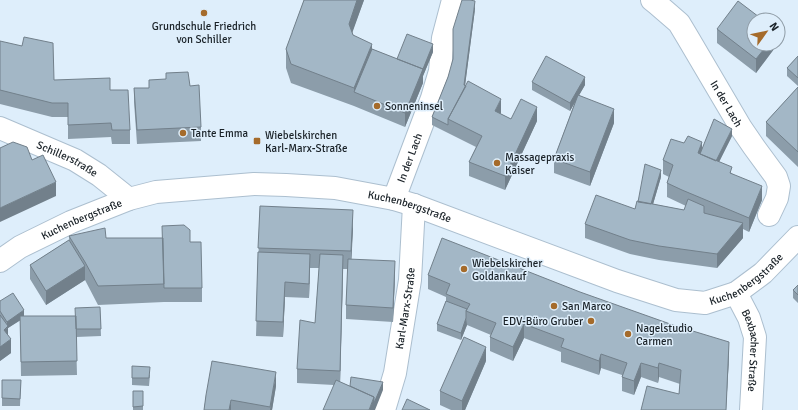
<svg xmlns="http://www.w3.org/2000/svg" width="798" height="410" viewBox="0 0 798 410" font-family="Signika,sans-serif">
	<rect width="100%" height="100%" fill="#deeefb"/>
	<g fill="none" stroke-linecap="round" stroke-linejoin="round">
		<defs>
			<g id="street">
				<path id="s1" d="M652 0 657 4 679 23 688 38 741 128 754 147 776 177 779 186 777 198 769 215"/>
				<path id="s2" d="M0 128 75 160 99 175 129 199"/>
				<path id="s3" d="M394 199 432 98 440 71 443 38 453 0"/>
				<path id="s4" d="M384 410 395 373 410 280 414 205"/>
			</g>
			<g id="secondary">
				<path id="s5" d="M0 261 20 247 71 222 129 199 156 192 254 184 286 185 335 188 394 199 414 205 617 281 676 300 705 303 736 293 763 273 798 237"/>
				<path id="s6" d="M736 293 749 318 755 337 751 410"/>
			</g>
		</defs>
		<use href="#street" stroke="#acbfcf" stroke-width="24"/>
		<use href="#secondary" stroke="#acbfcf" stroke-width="24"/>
		<use href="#street" stroke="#fff" stroke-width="22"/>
		<use href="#secondary" stroke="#fff" stroke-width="22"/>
	</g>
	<path fill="#8c9daa" d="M304 0H364L352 32 353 35 372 49 397 59 433 52 423 76V83L405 127 354 106 291 83 286 68V49Z
		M475 9 465 86 501 113V114L511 119 537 121 505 190 469 176V162L476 147 432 125V117Z
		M717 29 777 44V45L756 73 717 43Z
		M0 41 54 80 110 90 130 130V144H112L111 137 68 139V117H52L0 104Z
		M798 56V86L787 76V68Z
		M149 80 190 86 201 127V141L137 144 134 102V88H149Z
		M532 82 585 85 579 95 614 123 590 186 554 173V159L575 102 570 111 532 90Z
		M798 87V167L766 136V122Z
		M732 136 719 162 762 200 749 232 743 229V238L717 268 659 260 630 254 585 238V224L635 209 638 202 661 177 653 204 684 210 686 206 667 197V183L669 177 663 174V160L684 143 702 148Z
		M260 206 353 228 351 259 395 275 393 322 346 319V305L348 269H343L340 382 350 386 383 390 334 385 297 383V369L315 323 319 268H310L309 298 285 297 283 337 256 336Z
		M69 236 106 238 190 242 202 288V302H164L98 305 85 280 46 305 30 279V265L69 240Z
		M428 275 729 356 726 410H641L679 394 680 384 659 377 658 383 641 377 634 395 622 391V375L601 368 599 375 561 362V352L524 338 513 361 490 351V337L491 335 467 325 461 340 437 331V324L446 301V297L428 289Z
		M798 285V303L793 298V290Z
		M0 301 24 316H75L100 307 101 336 76 337 77 375 21 376 20 320 8 328V335L11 353 0 361Z
		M486 361 465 410H451L440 405V391Z
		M132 366 150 375 149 386 132 385Z
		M2 380H21L20 406H2Z
		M276 386 272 410H204L206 395Z
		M133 391H143V410H133Z"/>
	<path fill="#72808b" d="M357 0H364L349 42V24Z
		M475 1V9L464 93V85Z
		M372 44V63L354 92V106V88Z
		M433 44V52L423 76V83L405 127V113Z
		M768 44H777V45L756 73V59Z
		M585 77V85L570 111V103Z
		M501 99V113L495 125V111Z
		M537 107V121L505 190V176Z
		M614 109V123L590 186V172Z
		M732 129V136L713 174V166Z
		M702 142V156L698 153Z
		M661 170V177L649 218V210Z
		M56 182V196L0 222V208Z
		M762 186V200L749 232V218Z
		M353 210V228L351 270V251Z
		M743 223V238L717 268V254Z
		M310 254V268L309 298V284Z
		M343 255V270L340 386V371Z
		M395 261V275L393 322V308Z
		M85 266V280L46 305V291Z
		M285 282V297L283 337V322Z
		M24 310V318L8 328V341L4 330 7 328V322Z
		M466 318 467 325 461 340V333Z
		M524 324V338L513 361V347Z
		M11 339V353L0 361V347Z
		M729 342V356L726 410Z
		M486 347V361L465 410H462V401Z
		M601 354V368L599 375V361Z
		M641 363V377L634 395V381Z
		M659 363V377L658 383V368Z
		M276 372V386L272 410H270Z
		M383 382V390L375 410H369L374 397Z
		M231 400V410H229Z"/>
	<path fill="#a3b7c6" stroke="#72808b" d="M304 0H357L349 24 353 35 372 44 354 88 291 64 286 49Z
		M462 0H470L475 1 464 85 466 86 448 119V125L432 117 448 77 453 59V29Z
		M738 1 763 20H754V44H768L756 59 717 29Z
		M407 34 433 44 423 69 397 59Z
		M24 37 53 43 54 80 110 78V90H128L130 130H112L111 123 68 125V103H52L0 90V41L22 46Z
		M372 49 423 69 405 113 354 92Z
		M546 56 585 77 570 103 532 82Z
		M798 56V78L787 68Z
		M188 72 190 86 199 85 201 127 137 130 134 88H149V80L166 79V73Z
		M468 81 501 99 495 111 511 119 521 99 537 107 505 176 469 162 482 136 448 119Z
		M798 87V152L766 122Z
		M578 95 614 109 590 172 554 159Z
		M714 119 732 129 716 161 700 154Z
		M688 136 702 142 698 153 732 167 730 173 762 186 749 218 682 190 667 183 673 165 663 160 671 139 684 143Z
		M13 142 27 147 32 160 43 155 56 182 0 208V148Z
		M645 164 661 170 651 204 638 202Z
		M596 195 635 209 637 201 684 210 688 199 704 206V213L743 223 717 254 659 246 630 240 585 224Z
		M260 206 353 210 351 251 258 248Z
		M184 225 190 230V242H201L202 288H164L162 226Z
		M105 228 106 238H163L164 284 98 286 85 262 69 236Z
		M442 238 519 268 580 292 673 325 729 342 726 410H641L647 386 679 394 681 370 659 363 658 368 641 363 634 381 622 377 627 363 601 354 599 361 561 347 564 339 524 324 513 347 490 337 496 323 466 311 470 304 446 294 450 284 428 275Z
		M69 240 85 266 46 291 30 265Z
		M258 252 310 254 309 284 285 282 283 322 256 321Z
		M320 254 343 255 340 371 297 369 300 320 315 323Z
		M348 259 395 261 393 308 346 305Z
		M798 285V295L793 290Z
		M13 293 24 310 7 322 0 311V301Z
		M446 301 467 309 466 311V318L461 333 437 324Z
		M100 307 101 329H76L75 308Z
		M0 315 8 326 4 330 11 339 0 347Z
		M20 316H76L77 361 21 362Z
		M464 337 486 347 462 401 440 391Z
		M212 361 276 372 270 407 231 400 229 410H204L206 395Z
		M132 366 150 367 149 378H132Z
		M351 377 383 382 374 403V397L350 386Z
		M2 380H21L20 399 2 398Z
		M336 380 374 397 369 410H323Z
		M133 391H143V406L133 407Z
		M407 399 430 410H402Z"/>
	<g fill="#a56b2b" stroke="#deeefb" stroke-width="1.5">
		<circle cx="204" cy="13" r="4"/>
		<circle cx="377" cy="106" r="4"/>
		<circle cx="183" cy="133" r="4"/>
		<rect x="253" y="137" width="8" height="8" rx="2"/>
		<circle cx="497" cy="163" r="4"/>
		<circle cx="464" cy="269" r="4"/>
		<circle cx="554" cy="306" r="4"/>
		<circle cx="591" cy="321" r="4"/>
		<circle cx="628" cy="334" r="4"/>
	</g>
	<g text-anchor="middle" stroke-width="3" stroke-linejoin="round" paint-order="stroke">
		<g font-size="11" fill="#192127" stroke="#deeefb" text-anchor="start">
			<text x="204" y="30" text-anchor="middle">Grundschule Friedrich<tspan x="204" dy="13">von Schiller</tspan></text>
			<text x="385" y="110">Sonneninsel</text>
			<text x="191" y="137">Tante Emma</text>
			<text x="265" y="139">Wiebelskirchen<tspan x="265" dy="13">Karl-Marx-Straße</tspan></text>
			<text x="505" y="161">Massagepraxis<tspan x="505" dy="13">Kaiser</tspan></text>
			<text x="472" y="267">Wiebelskircher<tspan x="472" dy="13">Goldankauf</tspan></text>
			<text x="562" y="310">San Marco</text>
			<text x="583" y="325" text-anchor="end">EDV-Büro Gruber</text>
			<text x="636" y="332">Nagelstudio<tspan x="636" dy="13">Carmen</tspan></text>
		</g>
		<g font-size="11" fill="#192127" stroke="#deeefb">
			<text dy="4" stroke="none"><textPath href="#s1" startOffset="129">In der Lach</textPath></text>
			<text dy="4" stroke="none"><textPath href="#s3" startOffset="44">In der Lach</textPath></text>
			<text dy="4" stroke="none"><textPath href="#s2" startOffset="74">Schillerstraße</textPath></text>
			<text dy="4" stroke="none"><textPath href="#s5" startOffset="428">Kuchenbergstraße</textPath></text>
			<text dy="4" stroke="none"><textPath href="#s5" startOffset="92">Kuchenbergstraße</textPath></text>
			<text dy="4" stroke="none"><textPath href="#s5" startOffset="788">Kuchenbergstraße</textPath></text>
			<text dy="4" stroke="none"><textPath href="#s4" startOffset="104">Karl-Marx-Straße</textPath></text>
			<text dy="4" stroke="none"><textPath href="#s6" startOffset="61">Bexbacher Straße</textPath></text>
		</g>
	</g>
	<g transform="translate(766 32) rotate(57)"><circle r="19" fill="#deeefb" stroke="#8f9ca6"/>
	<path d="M0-3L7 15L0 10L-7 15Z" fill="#a56b2b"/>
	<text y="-6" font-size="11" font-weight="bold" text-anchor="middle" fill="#192127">N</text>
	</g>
</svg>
